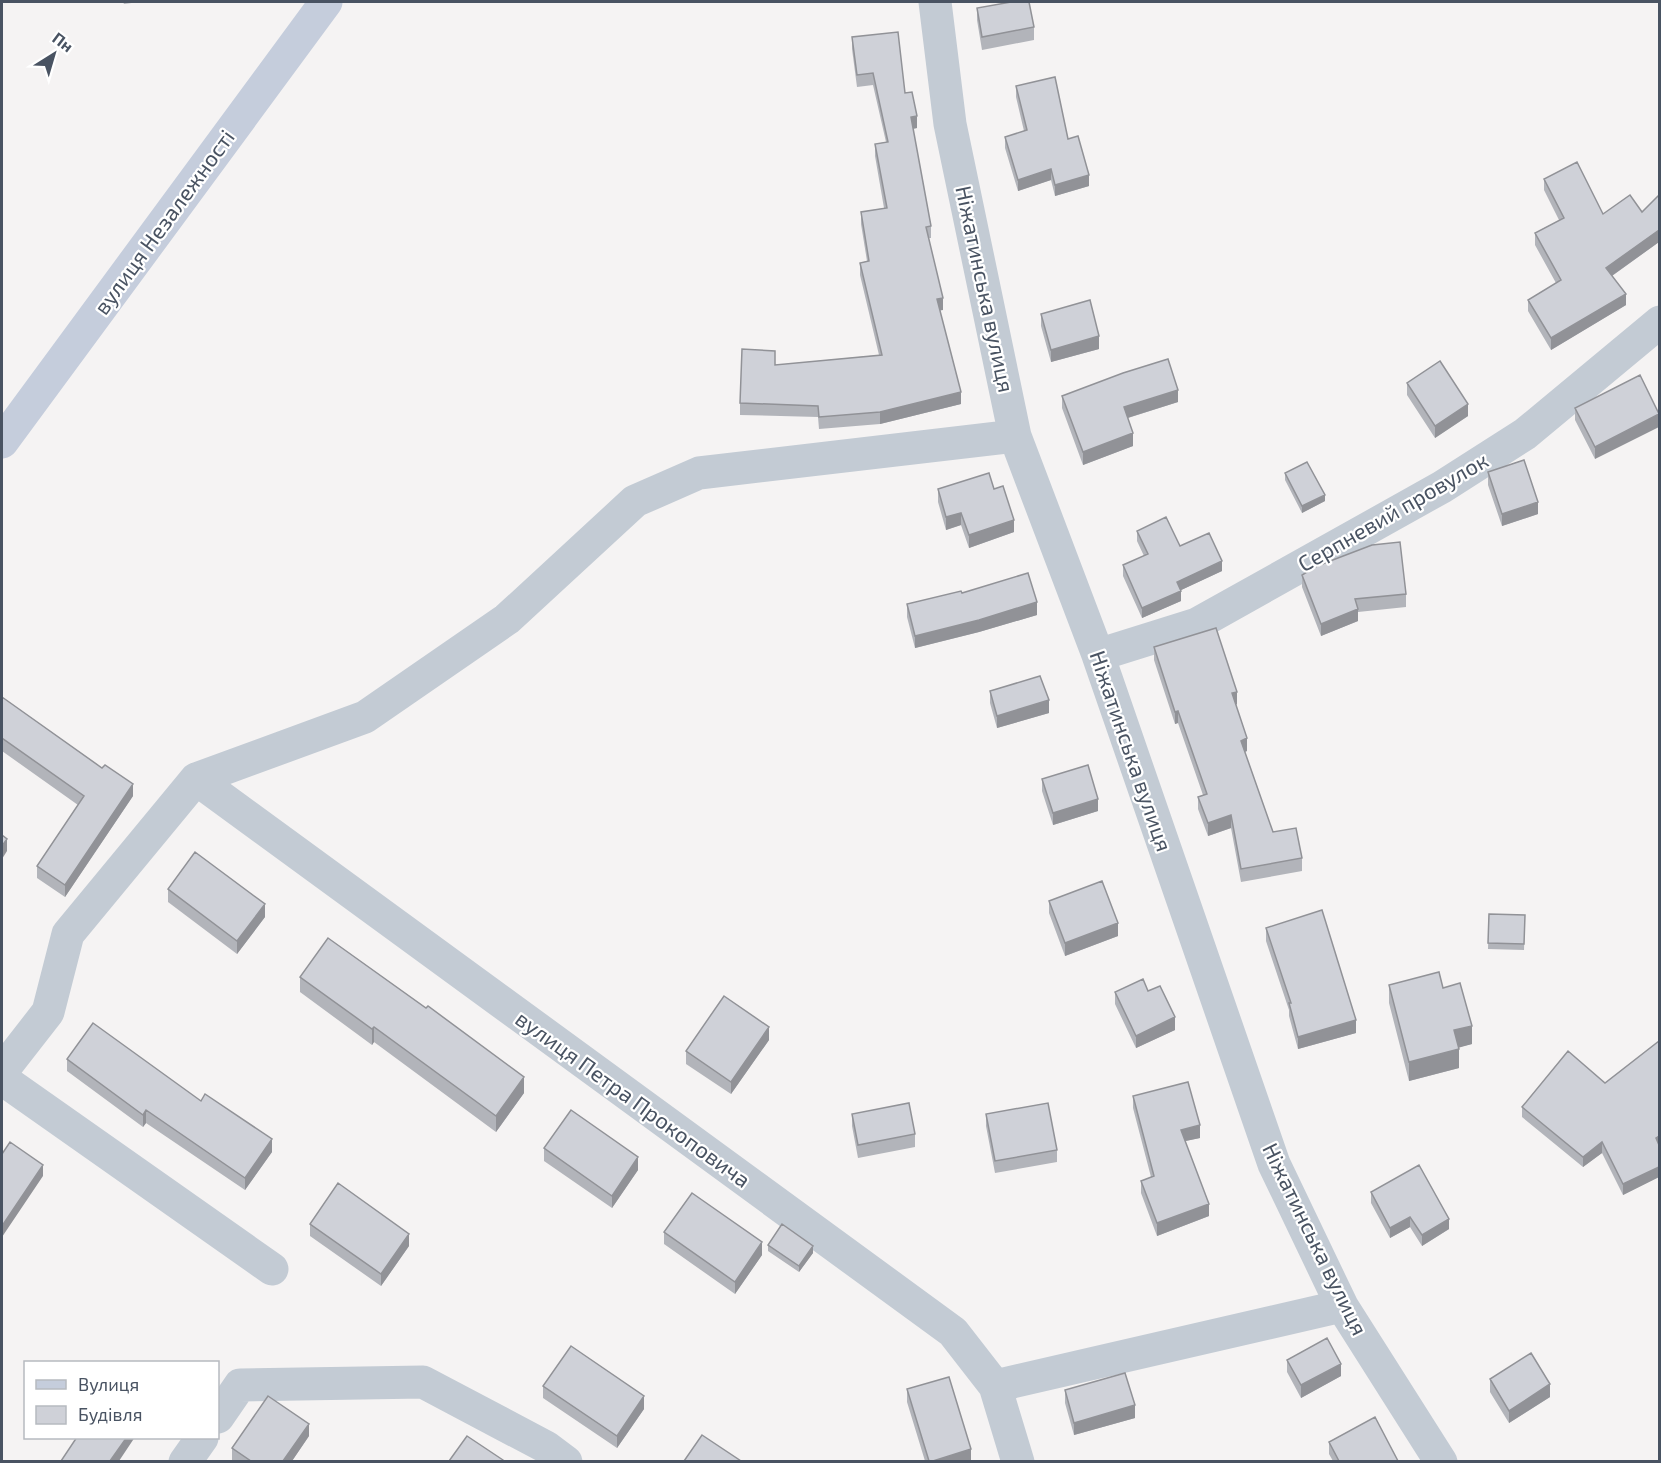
<svg xmlns="http://www.w3.org/2000/svg" width="1661" height="1463" viewBox="0 0 1661 1463" font-family="'Exo 2',sans-serif">
	<rect width="100%" height="100%" fill="#f5f3f3"/>
	<g fill="none" stroke-linecap="round" stroke-linejoin="round">
		<path stroke="#c3cbd4" stroke-width="33" d="M935 2 950 124 1015 436 1098 655 1274 1164 1342 1306 1441 1462
			M1098 655 1197 624 1442 487 1525 434 1660 322
			M196 779 953 1332 995 1386 1018 1462
			M196 779 365 717 507 619 635 501 699 473 1015 436
			M2 1071 48 1012 68 934 196 779
			M2 1079 272 1269
			M995 1386 1342 1306
			M218 1417 240 1385 423 1382 546 1447 566 1462
			M185 1462 202 1438"/>
		<path stroke="#c5cddc" stroke-width="33" d="M2 442 326 2"/>
	</g>
	<path fill="#b2b4ba" d="M123 2H139L124 4Z
		M977 8 1034 27V40L982 50 977 20Z
		M2 31 3 38V51H2Z
		M852 37 905 93 917 128 913 129 931 226V238H928L943 310H940L961 404 880 424 819 429 818 417 740 415V403L775 365 879 355 860 275V263L867 261 861 224V212L884 208 875 156V144L886 142 873 85 857 87 852 49Z
		M1016 86 1068 139 1089 186 1055 196 1051 180 1018 191 1005 148V137L1024 131 1016 97Z
		M1544 179 1603 214 1642 212 1659 195V242L1612 276 1626 305 1551 350 1528 311V300L1556 283 1535 245V233L1559 220 1544 190Z
		M1041 314 1099 349 1051 362 1041 326Z
		M1640 375 1595 459 1575 420V408Z
		M1407 383 1468 416 1435 438 1407 395Z
		M1062 396 1178 402 1128 418 1133 446 1083 465 1062 408Z
		M1488 472 1538 514 1502 526 1488 485Z
		M1285 473 1325 501 1302 513 1285 480Z
		M938 489H994L1014 532 969 548 961 525 946 530 938 502Z
		M1137 531 1180 546 1222 571 1181 590V601L1142 618 1123 576V565L1144 556 1137 541Z
		M1302 575 1406 594V607L1358 612V621L1321 636 1302 587Z
		M962 593 1037 615 979 632 915 648 907 617V604Z
		M1154 647 1237 704 1236 705 1247 751 1245 752 1273 832 1302 858V871L1241 882 1231 828 1208 836 1198 809V797L1203 795 1178 723 1175 724 1154 660Z
		M990 691 1049 713 997 728 990 703Z
		M2 697 102 768 133 796 65 897 37 878V866L78 805 2 751Z
		M1042 779 1098 811 1053 825 1042 791Z
		M168 889 265 917 237 954 168 902Z
		M1049 901 1118 936 1065 956 1049 913Z
		M1489 914 1525 915 1524 950 1488 949Z
		M1266 928 1356 1033 1298 1049 1289 1016V1010L1266 941Z
		M300 977 524 1093 496 1132 374 1042 372 1045 300 992Z
		M1389 985 1443 988 1472 1044 1459 1047V1068L1409 1081 1389 1003Z
		M1148 991 1175 1030 1136 1048 1115 1004V992Z
		M769 1040 731 1094 686 1064V1051Z
		M1659 1042V1177L1623 1195 1602 1153 1583 1167 1522 1117V1107L1605 1083Z
		M67 1059 272 1152 245 1190 146 1123 143 1127 67 1071Z
		M1133 1096 1200 1138 1185 1141 1209 1216 1157 1236 1141 1193V1181L1151 1177 1133 1108Z
		M852 1114 915 1134V1147L858 1158 852 1126Z
		M986 1114 1057 1150V1162L995 1173 986 1126Z
		M544 1148 638 1170 612 1208 544 1161Z
		M1371 1192 1449 1229 1422 1246 1410 1227 1390 1238 1371 1203Z
		M310 1224 409 1246 381 1286 310 1236Z
		M664 1232 762 1255 735 1294 664 1244Z
		M768 1245 813 1253 799 1272 768 1251Z
		M1287 1360 1341 1376 1301 1398 1287 1372Z
		M1490 1379 1550 1397 1509 1423 1490 1392Z
		M543 1386 644 1409 617 1448 543 1398Z
		M907 1389 971 1461H925L907 1402Z
		M1065 1390 1135 1418 1074 1435 1065 1403Z
		M309 1436 292 1461H233L232 1460V1448Z
		M1329 1442 1398 1461H1333L1329 1454Z"/>
	<path fill="#919297" d="M917 116V128L911 129V117Z
		M1051 169V180L1018 191V180Z
		M1089 175V186L1055 196V185Z
		M1659 230V242L1606 280V268Z
		M1626 294V305L1551 350V338Z
		M943 298V310L937 311V299Z
		M1099 336V349L1051 362V350Z
		M1178 390V402L1124 419V407Z
		M961 392V404L880 424V412Z
		M1468 404V416L1435 438V426Z
		M1659 414V427L1595 459V447Z
		M1133 433V446L1083 465V452Z
		M1325 495V501L1302 513V506Z
		M1538 502V514L1502 526V514Z
		M961 513V525L946 530V517Z
		M1014 520V532L969 548V535Z
		M1222 561V571L1177 592V582Z
		M1181 591V601L1142 618V608Z
		M1037 602V615L979 632 915 648V636Z
		M1358 609V621L1321 636V624Z
		M1237 692V704L1232 706V693Z
		M1049 700V713L997 728V716Z
		M1178 711V723L1175 724V712Z
		M1247 738V751L1241 753V741Z
		M133 784V796L65 897V885Z
		M1098 799V811L1053 825V813Z
		M1231 815V828L1208 836V823Z
		M7 839V851L2 859V846Z
		M265 904V917L237 954V941Z
		M1118 923V936L1065 956V943Z
		M1175 1017V1030L1136 1048V1036Z
		M1356 1020V1033L1298 1049V1037Z
		M1472 1026V1044L1454 1049V1030Z
		M374 1027V1042L372 1045V1029Z
		M769 1027V1040L731 1094V1082Z
		M1459 1049V1068L1409 1081V1062Z
		M524 1077V1093L496 1132V1116Z
		M146 1110V1123L143 1127V1115Z
		M1200 1125V1138L1181 1142V1130Z
		M1659 1136V1146L1656 1138Z
		M272 1139V1152L245 1190V1178Z
		M1602 1142V1153L1583 1167V1157Z
		M638 1157V1170L612 1208V1196Z
		M43 1165V1176L2 1237V1226Z
		M1659 1167V1177L1623 1195V1184Z
		M1209 1204V1216L1157 1236V1223Z
		M1410 1217V1227L1390 1238V1228Z
		M1449 1219V1229L1422 1246V1235Z
		M409 1234V1246L381 1286V1274Z
		M762 1242V1255L735 1294V1282Z
		M813 1246V1253L799 1272V1266Z
		M1341 1364V1376L1301 1398V1385Z
		M1550 1384V1397L1509 1423V1411Z
		M644 1396V1409L617 1448V1436Z
		M1135 1405V1418L1074 1435V1423Z
		M309 1424V1436L292 1461H283Z
		M127 1437H135L119 1461H110Z
		M971 1449V1461H933Z"/>
	<path fill="#cfd1d8" stroke="#919297" stroke-width="1.5" d="M1011 2H1029L1034 27 982 37 977 8Z
		M898 32 905 93 912 92 917 116 911 117 931 226 926 227 943 298 937 299 961 392 880 412 819 417 818 406 740 403 742 349 775 351V365L882 355 860 263 869 261 861 212 887 208 875 144 888 142 873 73 857 75 852 37Z
		M1055 77 1068 139 1078 136 1089 175 1055 185 1051 169 1018 180 1005 137 1027 130 1016 86Z
		M1577 162 1603 214 1630 195 1642 212 1659 195V230L1606 268 1626 294 1551 338 1528 300 1561 280 1535 233 1564 218 1544 179Z
		M1090 300 1099 336 1051 350 1041 314Z
		M1168 359 1178 390 1124 407 1133 433 1083 452 1062 396 1123 373Z
		M1440 361 1468 404 1435 426 1407 383Z
		M1640 375 1659 414 1595 447 1575 408Z
		M1524 460 1538 502 1502 514 1488 472Z
		M1307 462 1325 495 1302 506 1285 473Z
		M989 473 994 489 1003 486 1014 520 969 535 961 513 946 517 938 489Z
		M1166 517 1180 546 1209 533 1222 561 1177 582 1181 591 1142 608 1123 565 1148 554 1137 531Z
		M1400 542 1406 594 1355 599 1358 609 1321 624 1302 575 1317 566 1372 545Z
		M1028 573 1037 602 979 620 915 636 907 604 961 591 962 593Z
		M1216 628 1237 692 1232 693 1247 738 1241 741 1273 832 1296 828 1302 858 1241 869 1231 815 1208 823 1198 797 1207 794 1178 711 1175 712 1154 647Z
		M1040 676 1049 700 997 716 990 691Z
		M2 697 102 768 105 765 133 784 65 885 37 866 84 796 2 738Z
		M1088 765 1098 799 1053 813 1042 779Z
		M2 835 7 839 2 846Z
		M195 852 265 904 237 941 168 889Z
		M1102 881 1118 923 1065 943 1049 901Z
		M1322 910 1356 1020 1298 1037 1289 1003H1291L1266 928Z
		M1489 914 1525 915 1524 944 1488 943Z
		M328 938 426 1008 428 1006 524 1077 496 1116 374 1027 372 1029 300 977Z
		M1439 972 1443 988 1460 983 1472 1026 1454 1030 1459 1049 1409 1062 1389 985Z
		M1143 979 1148 991 1160 986 1175 1017 1136 1036 1115 992Z
		M724 996 769 1027 731 1082 686 1051Z
		M93 1023 201 1101 205 1094 272 1139 245 1178 146 1110 143 1115 67 1059Z
		M1659 1041V1136L1656 1138 1659 1145V1167L1623 1184 1602 1142 1583 1157 1522 1107 1568 1051 1605 1083Z
		M1188 1082 1200 1125 1181 1130 1209 1204 1157 1223 1141 1181 1154 1176 1133 1096Z
		M909 1103 915 1134 858 1145 852 1114Z
		M1048 1103 1057 1150 995 1161 986 1114Z
		M571 1110 638 1157 612 1196 544 1148Z
		M10 1142 43 1165 2 1226V1154Z
		M1419 1165 1449 1219 1422 1235 1410 1217 1390 1228 1371 1192Z
		M338 1183 409 1234 381 1274 310 1224Z
		M692 1193 762 1242 735 1282 664 1232Z
		M782 1224 813 1246 799 1266 768 1245Z
		M1327 1338 1341 1364 1301 1385 1287 1360Z
		M571 1346 644 1396 617 1436 543 1386Z
		M1531 1353 1550 1384 1509 1411 1490 1379Z
		M1125 1373 1135 1405 1074 1423 1065 1390Z
		M949 1377 971 1449 933 1461H929L907 1389Z
		M268 1396 309 1424 283 1461H251L232 1448Z
		M1375 1417 1398 1461H1339L1329 1442Z
		M702 1435 741 1461H684Z
		M467 1436 503 1460 502 1461H449Z
		M77 1437H127L110 1461H61Z"/>
	<g text-anchor="middle" stroke-width="4.5" stroke-linejoin="round" paint-order="stroke">
		<g font-size="22" fill="#495362" stroke="#fff">
			<text transform="translate(164 222) rotate(-54)" y="8">вулиця Незалежності</text>
			<text transform="translate(985 289) rotate(78)" y="8">Ніжатинська вулиця</text>
			<text transform="translate(1393 512) rotate(-30)" y="8">Серпневий провулок</text>
			<text transform="translate(1131 751) rotate(71)" y="8">Ніжатинська вулиця</text>
			<text transform="translate(633 1099) rotate(36)" y="8">вулиця Петра Прокоповича</text>
			<text transform="translate(1315 1239) rotate(64)" y="8">Ніжатинська вулиця</text>
		</g>
	</g>
	<rect width="1661" height="1463" fill="none" stroke="#495362" stroke-width="6"/>
	<rect x="24" y="1361" width="195" height="78" fill="#ffffff" stroke="#b6bac0" stroke-width="1.5"/>
	<rect x="36" y="1380" width="30" height="9" fill="#c5cddc" stroke="#b6bac0" stroke-width="1.5"/>
	<text x="78" y="1391" font-size="18" fill="#495362">Вулиця</text>
	<rect x="36" y="1406" width="30" height="18" fill="#cfd1d8" stroke="#b6bac0" stroke-width="1.5"/>
	<text x="78" y="1421" font-size="18" fill="#495362">Будівля</text>
	<g transform="translate(54 54) rotate(37)" stroke="#ffffff" stroke-width="4.5" paint-order="stroke">
	<path d="M0-4.5L10 22L0 15L-10 22Z" fill="#495362"/>
	<text y="-9" font-size="16" font-weight="bold" text-anchor="middle" fill="#495362">Пн</text>
	</g>
</svg>
